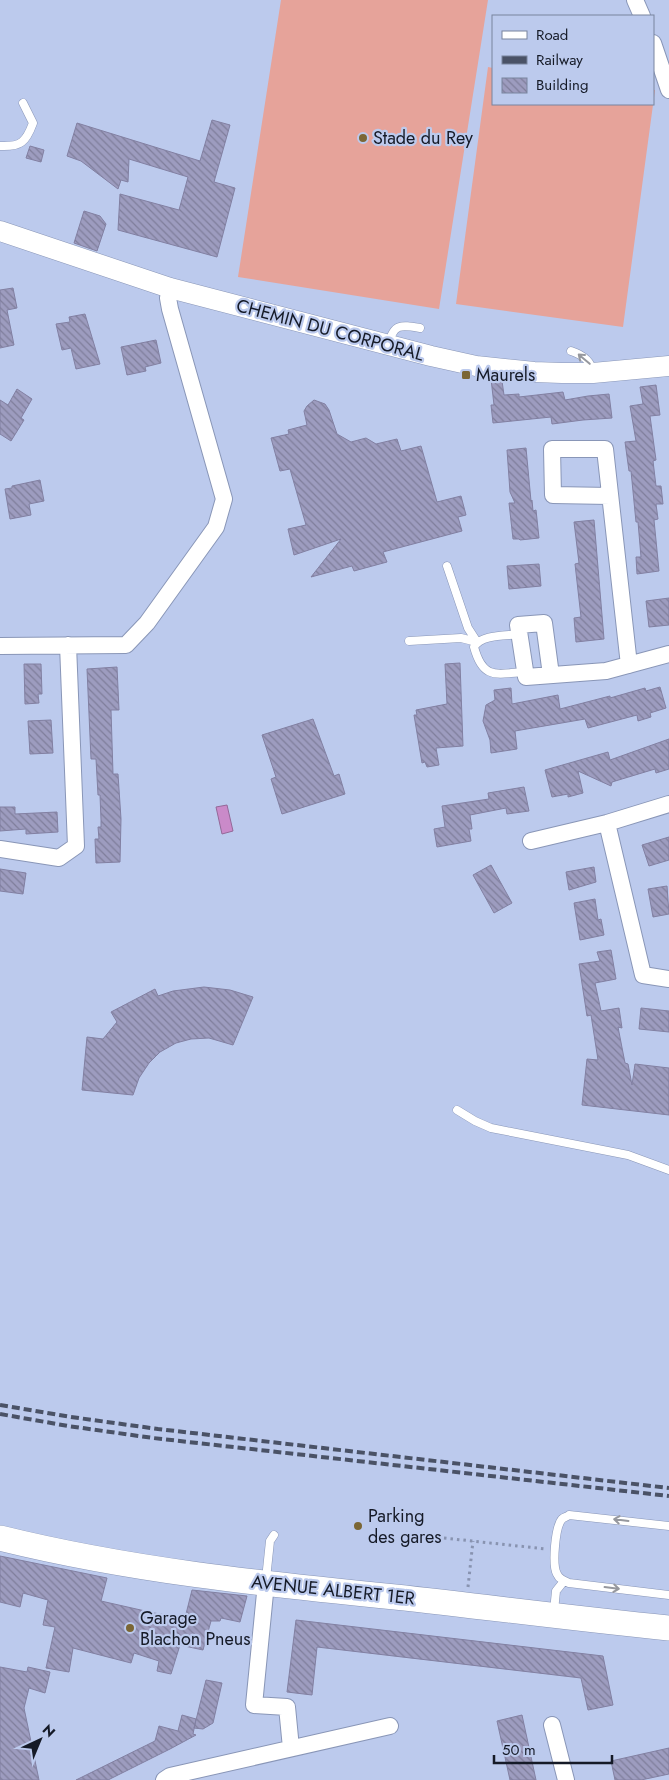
<svg xmlns="http://www.w3.org/2000/svg" width="669" height="1780" viewBox="0 0 669 1780" font-family="Jost,sans-serif">
	<defs>
		<pattern id="building-back-hatch" width="6" height="6" patternUnits="userSpaceOnUse" patternTransform="scale(1.25)"><rect width="6" height="6" fill="#9d9cbf"/><path d="M-1 5l2 2M0 0l6 6M5-1l2 2" fill="none" stroke="#7f7e9b"/></pattern>
	</defs>
	<rect width="100%" height="100%" fill="#bccaed"/>
	<path fill="#e6a39a" d="M281 0H488L439 309 238 277Z
		M488 67 493 68V104H653V90H655L623 327 456 304Z"/>
	<path fill="#ca8ac9" stroke="#946898" d="M227 805 233 831 222 834 216 807Z"/>
	<path fill="url(#building-back-hatch)" stroke="#8280a2" d="M212 120 230 125 214 182 235 188 217 257 118 230 120 194 179 210 188 177 129 159 128 182 121 180 118 189 81 161 67 156 77 123 200 161Z
		M30 146 44 150 41 162 26 158Z
		M84 211 100 216 106 224 97 251 74 243Z
		M13 288 17 308 7 310 14 345 0 348V290Z
		M85 314 100 364 76 369 71 348 62 350 56 324 70 322 69 317Z
		M156 340 161 363 145 367 146 371 127 375 121 347Z
		M491 379 502 381 504 395 519 394V397L563 392 565 400 588 396 609 394 612 418 583 420 552 424 551 417 493 423 491 405H494Z
		M656 385 660 415 650 416 656 460 653 461 656 486H661L663 504H656L658 519 654 520 659 571 637 574 636 557H641L638 522H636L631 471H629L625 442 636 441 630 406 643 404 640 387Z
		M17 389 32 399 21 418 24 420 11 441 0 434V400L8 405Z
		M314 400 325 404 329 410 337 434 351 442 366 438 376 444 397 439 401 451 421 446 437 502 461 496 466 515 458 517 462 531 383 552 387 562 354 571 352 566 311 577 341 539 294 555 288 529 306 525 290 469 280 471 271 438 289 434 288 430 307 425 304 411 307 406Z
		M526 448 531 501 532 500 533 511 536 510 539 538 520 540 519 539H513L509 503H515L510 492 507 450Z
		M40 480 44 501 29 504 31 515 10 519 5 489 12 488V486Z
		M594 520 604 639 576 642 574 618 581 617 575 564 579 563 574 522Z
		M539 564 541 586 509 589 507 566Z
		M669 598V625L649 627 646 601Z
		M460 663 463 746 436 748 439 765 427 767 425 762 422 763 414 715H417L416 710 447 704 445 664Z
		M24 664H41L42 694H38L39 703 25 704Z
		M117 667 119 710H111L113 774H118L121 819 120 862 96 863 95 839H99L98 827H101V820L100 795H98L96 759H91L87 669Z
		M660 687 666 708 650 713 651 717 638 721 637 715 588 728 585 719 515 731 517 749 491 753 490 740 483 721 486 705 495 700 494 690 511 688 512 704 558 695 560 709 610 696V698L645 688 646 691Z
		M313 719 334 776 339 774 345 794 282 814 271 779 276 777 262 735Z
		M51 720 53 753 30 754 28 721Z
		M669 739V769L656 773 655 769 612 782 611 786 578 771 583 793 568 797V794L552 797 545 770 608 752 610 760Z
		M524 787 529 811 507 814 506 808 470 815 472 829H469L471 841 437 847 434 829 445 827 442 806 489 799 488 793Z
		M0 807H15V814L57 812 58 832 26 834V829L0 831Z
		M669 837V860L649 866 642 845Z
		M491 865 512 903 494 913 473 875Z
		M594 867 596 882 569 890 566 872Z
		M0 869 26 873 23 894 0 891Z
		M667 886 669 914 653 917 648 889Z
		M595 899 598 920 601 919 604 935 580 940 574 903Z
		M611 950 616 979 595 983 601 1011 619 1008 622 1028 618 1027 625 1063 628 1064 632 1085 635 1064 669 1068V1115L582 1105 587 1059 598 1060 591 1015 587 1016 579 964 600 961 597 952Z
		M204 987 230 990 253 997 233 1045 209 1038 191 1039 176 1043 160 1052 149 1063 139 1078 133 1095 82 1090 87 1037 103 1039 117 1022 111 1012 155 989 158 996 173 991Z
		M641 1008 669 1011V1032L639 1029Z
		M0 1556 107 1578 101 1601 154 1613 185 1618 192 1590 247 1596 240 1622 221 1618 220 1621H211L203 1650 180 1645 171 1674 157 1671 159 1661 134 1653 131 1663 73 1648 69 1672 46 1668 55 1627 43 1625 48 1600 23 1593 20 1607 0 1602Z
		M296 1620 603 1656 613 1705 588 1710 581 1678 317 1647 312 1695 287 1692Z
		M0 1667 27 1672 28 1667 50 1672 45 1693 29 1688 24 1708 39 1780H0Z
		M206 1680 222 1683 213 1723 203 1729 194 1728Z
		M182 1715 196 1719 193 1734 196 1735 170 1749 108 1780H76L155 1741 159 1726 178 1731Z
		M522 1715 536 1780H510L497 1721Z
		M669 1748V1774L641 1780H615L611 1761Z"/>
	<g fill="none" stroke-linecap="round" stroke-linejoin="round">
		<defs>
			<path id="service" d="M0 146C21 147 26 142 33 123L23 103
				M389 344C393 323 402 325 420 328
				M571 351C580 354 591 360 592 371
				M447 566 468 628 477 642
				M520 634C506 636 481 634 474 647 483 680 496 674 525 672
				M409 641 461 638 477 642
				M457 1110 475 1121 491 1128 628 1155 669 1170
				M669 1526 569 1515C567 1517 564 1517 562 1519 555 1527 552 1565 557 1574 559 1579 564 1581 569 1583L669 1595
				M266 1579 270 1541 274 1535
				M554 1611 556 1591 564 1581"/>
			<path id="minor" d="M635 0 642 16
				M653 43 669 90
				M610 496 553 495 552 449H605L629 665
				M0 646 126 645 147 623 216 527 224 499 170 309 168 298 170 288
				M551 675 544 623 518 625 526 677 606 671 669 654
				M607 823 643 975 669 979
				M531 841 607 823 669 804
				M0 849 59 858 76 846 68 645
				M266 1583 254 1705 287 1707 291 1748
				M552 1725 566 1780
				M164 1780 170 1776 390 1726"/>
			<path id="tertiary" d="M0 231 170 288 431 356 476 366 534 372 562 373H593L669 366"/>
			<path id="primary" d="M0 1538C129 1570 263 1584 395 1597 487 1607 578 1619 669 1628"/>
		</defs>
		<use href="#service" stroke="#8996b7" stroke-width="9"/>
		<use href="#minor" stroke="#8996b7" stroke-width="18"/>
		<use href="#tertiary" stroke="#8996b7" stroke-width="21"/>
		<use href="#primary" stroke="#8996b7" stroke-width="26"/>
		<path stroke="#8893b0" stroke-width="3" stroke-dasharray="2.5 4" stroke-linecap="butt" d="M444 1538 546 1549
			M468 1587 473 1541"/>
		<use href="#service" stroke="#fff" stroke-width="8"/>
		<use href="#minor" stroke="#fff" stroke-width="16"/>
		<use href="#tertiary" stroke="#fff" stroke-width="20"/>
		<use href="#primary" stroke="#fff" stroke-width="25"/>
		<path stroke="#4a5266" stroke-width="4" stroke-dasharray="8 4" stroke-linecap="butt" d="M0 1405 71 1417 158 1429 669 1488
			M0 1414 68 1426 153 1438 669 1496"/>
	</g>
	<defs><path id="oneway-shaft" d="M-6 0H5M1.5-3L5.5 0L1.5 3" fill="none" stroke-width="1.6" stroke-linecap="round" stroke-linejoin="round" transform="scale(1.25)"/></defs>
	<g stroke="#96989e">
		<use href="#oneway-shaft" transform="translate(584 359) rotate(-140)"/>
		<use href="#oneway-shaft" transform="translate(621 1520) rotate(-173)"/>
		<use href="#oneway-shaft" transform="translate(612 1588) rotate(7)"/>
	</g>
	<g fill="#7b6635" stroke="#bccaed" stroke-width="2">
		<circle cx="363" cy="138" r="5"/>
		<rect x="461" y="370" width="10" height="10" rx="2.5"/>
		<circle cx="358" cy="1526" r="5"/>
		<circle cx="130" cy="1628" r="5"/>
	</g>
	<g text-anchor="middle" stroke-width="4.5" stroke-linejoin="round" paint-order="stroke">
		<g font-size="18" fill="#151a27" stroke="#bccaed" text-anchor="start">
			<text x="373" y="144">Stade du Rey</text>
			<text x="476" y="381">Maurels</text>
			<text x="368" y="1522">Parking<tspan x="368" dy="21">des gares</tspan></text>
			<text x="140" y="1624">Garage<tspan x="140" dy="21">Blachon Pneus</tspan></text>
		</g>
		<g font-size="18" fill="#151a27" stroke="#bccaed">
			<text transform="translate(330 330) rotate(15)" y="6">CHEMIN DU CORPORAL</text>
			<text transform="translate(333 1590) rotate(6)" y="6">AVENUE ALBERT 1ER</text>
		</g>
	</g>
	<rect x="492" y="15" width="162" height="90" fill="#bccaed" stroke="#79849e"/>
	<rect x="502" y="31" width="25" height="8" fill="#ffffff" stroke="#79849e"/>
	<text x="536" y="40" font-size="15" fill="#151a27">Road</text>
	<rect x="502" y="56" width="25" height="8" fill="#4a5266" stroke="#79849e"/>
	<text x="536" y="65" font-size="15" fill="#151a27">Railway</text>
	<rect x="502" y="78" width="25" height="15" fill="url(#building-back-hatch)" stroke="#79849e"/>
	<text x="536" y="90" font-size="15" fill="#151a27">Building</text>
	<g transform="translate(40 1740) rotate(44)" stroke="#bccaed" stroke-width="4" paint-order="stroke">
	<path d="M0-4L9 19L0 12L-9 19Z" fill="#151a27"/>
	<text y="-8" font-size="14" font-weight="bold" text-anchor="middle" fill="#151a27">N</text>
	</g>
	<path d="M494 1755v8h118v-8" fill="none" stroke="#151a27" stroke-width="2.5"/>
	<text x="502" y="1755" font-size="15" fill="#151a27" stroke="#bccaed" stroke-width="4" paint-order="stroke">50 m</text>
</svg>
